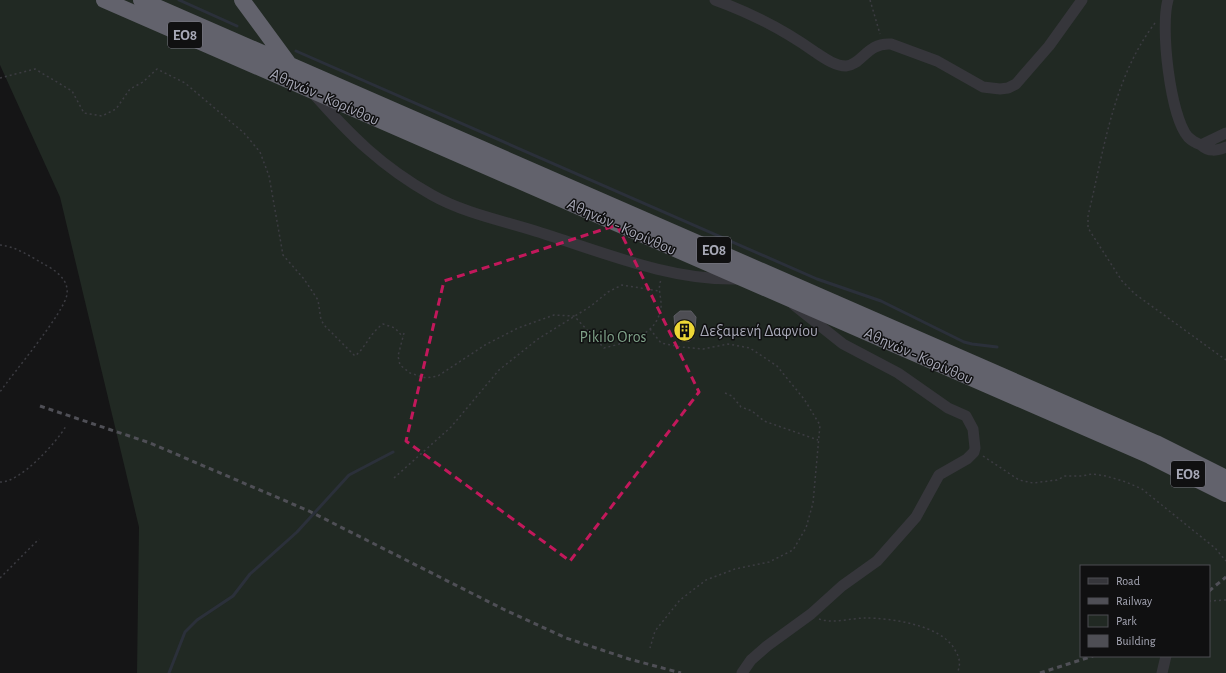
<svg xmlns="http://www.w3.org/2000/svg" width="1226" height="673" viewBox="0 0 1226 673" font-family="'Alegreya Sans',sans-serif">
	<rect width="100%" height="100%" fill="#151516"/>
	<path fill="#212923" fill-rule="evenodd" d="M0 0H1226V673H137L139 527 60 197 0 65ZM1081 566H1209V656H1081Z"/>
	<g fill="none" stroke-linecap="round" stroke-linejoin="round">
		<path stroke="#2b303a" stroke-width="3" d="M179 0 237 26
			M296 51 817 279 881 301 964 342 972 344 997 347
			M169 673 185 632 197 620 233 596 250 574 297 532 349 475 393 452"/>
		<path stroke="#3c3c42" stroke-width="1.5" stroke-dasharray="2 3" stroke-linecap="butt" d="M870 0 880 34
			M1155 23C1113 78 1104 150 1088 216V228L1122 281 1135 294 1226 360
			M0 78 35 69 72 91 84 113 102 116 116 109 130 89 143 82 157 69 185 83 244 133 260 152 269 176 283 255 304 279 318 300 321 320 325 326 355 356C367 346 369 334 383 324L395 328 403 337
			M0 245C14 246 30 256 42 263 53 269 69 278 67 294 65 312 13 373 0 392
			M650 329 661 343 681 347 703 349 728 344 750 348 777 366 804 399 820 425 813 503 806 528 793 550 769 562 735 569 706 580 680 600 655 631 650 648
			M404 333 398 356 400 365 410 373 426 378 438 376 485 345 518 328 554 315 574 316 604 348C627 342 656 337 661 308 662 298 657 289 661 280
			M725 393 732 396 741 407 752 411 764 421 818 440
			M983 456 1019 480 1033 483 1057 480 1065 476H1082L1092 474 1106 476 1126 482 1142 489 1215 548 1226 561
			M394 478 451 427 499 370 538 339 591 306 608 292 622 285 659 291
			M0 482C20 483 57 442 66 426
			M0 578 39 539
			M1209 601 1226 600
			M819 619C833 624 851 618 865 618 891 618 942 625 955 650 960 658 961 665 957 673"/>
		<path stroke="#36363b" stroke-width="11" d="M715 0C751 13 784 30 815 52 824 58 835 66 846 66 862 65 867 42 891 44L937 61 983 87 1000 89 1008 88 1016 84 1049 46 1082 0
			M1168 0C1160 26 1170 116 1188 137 1192 141 1196 143 1201 145L1226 133
			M313 93C350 135 382 167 432 195 462 212 499 220 532 230 598 250 668 281 738 279
			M1201 145C1209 152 1216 151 1226 147
			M742 673 751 660 767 646 811 614 842 586 877 561 916 517 939 475 967 459 974 452 975 448 973 429 966 416 948 408 898 373 843 344 794 305
			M1162 673 1166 656"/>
		<path stroke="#62626c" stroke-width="16" d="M104 0 1150 456 1226 494
			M141 0 1156 443 1226 478
			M242 0 289 64"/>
		<path stroke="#4f4f56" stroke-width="3" stroke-dasharray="5 4" stroke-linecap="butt" d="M40 406 150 443 309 511 503 609 566 638 629 659 681 673
			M1209 591 1226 577
			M1040 673 1093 656"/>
	</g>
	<path fill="#434448" d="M674 316 696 325 695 337 689 342 681 341 675 336Z"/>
	<path fill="#2c2c2f" d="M696 317 695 337 689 342V333Z"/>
	<path fill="#4e4e54" stroke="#5c5c63" d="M680 311H691L696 317 695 328 689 333H681L675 327 674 316Z"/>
	<path fill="none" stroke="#c2185b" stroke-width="3" stroke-dasharray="8 5" stroke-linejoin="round" d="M617 225 699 392 570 561 406 441 444 281Z"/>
	<defs>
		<symbol id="building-disc" viewBox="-11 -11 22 22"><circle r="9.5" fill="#edd736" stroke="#101011"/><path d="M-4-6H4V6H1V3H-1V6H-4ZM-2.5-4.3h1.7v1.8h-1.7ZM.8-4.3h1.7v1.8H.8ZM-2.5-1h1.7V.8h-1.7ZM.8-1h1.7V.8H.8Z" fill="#111"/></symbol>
	</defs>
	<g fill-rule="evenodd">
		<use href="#building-disc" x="672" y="318" width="25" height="25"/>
	</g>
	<g text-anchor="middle" stroke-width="3" stroke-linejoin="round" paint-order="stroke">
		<g fill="#101011" stroke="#7a7a84" stroke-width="1">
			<rect x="168" y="22" width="34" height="26" rx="3"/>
			<rect x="697" y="237" width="34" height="26" rx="3"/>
			<rect x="1171" y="461" width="34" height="26" rx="3"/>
		</g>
		<g font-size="15" font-weight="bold" fill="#a7a8b6">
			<text x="185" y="40">ΕΟ8</text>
			<text x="714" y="255">ΕΟ8</text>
			<text x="1188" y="479">ΕΟ8</text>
		</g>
		<g font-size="16" fill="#a7a8b6" stroke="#101011">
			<text transform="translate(325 96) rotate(24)" y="6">Αθηνών - Κορίνθου</text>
			<text transform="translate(622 226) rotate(24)" y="6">Αθηνών - Κορίνθου</text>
			<text transform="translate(919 355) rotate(24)" y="6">Αθηνών - Κορίνθου</text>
		</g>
		<g font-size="16" fill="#a7a8b6" stroke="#101011" text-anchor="start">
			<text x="700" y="336">Δεξαμενή Δαφνίου</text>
		</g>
		<g font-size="16" fill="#7ea188" stroke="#101011">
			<text x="613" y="342">Pikilo Oros</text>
		</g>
	</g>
	<rect x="1080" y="565" width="130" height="92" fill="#101011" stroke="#4c4d53"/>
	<rect x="1088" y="578" width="20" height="6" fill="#36363b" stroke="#4c4d53"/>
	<text x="1116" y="585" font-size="12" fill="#a7a8b6">Road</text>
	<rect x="1088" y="598" width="20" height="6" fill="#4f4f56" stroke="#4c4d53"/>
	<text x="1116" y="605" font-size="12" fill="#a7a8b6">Railway</text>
	<rect x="1088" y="615" width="20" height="12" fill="#212923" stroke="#4c4d53"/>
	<text x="1116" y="625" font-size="12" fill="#a7a8b6">Park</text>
	<rect x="1088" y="635" width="20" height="12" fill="#4e4e54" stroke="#4c4d53"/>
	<text x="1116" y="645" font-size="12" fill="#a7a8b6">Building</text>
</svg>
